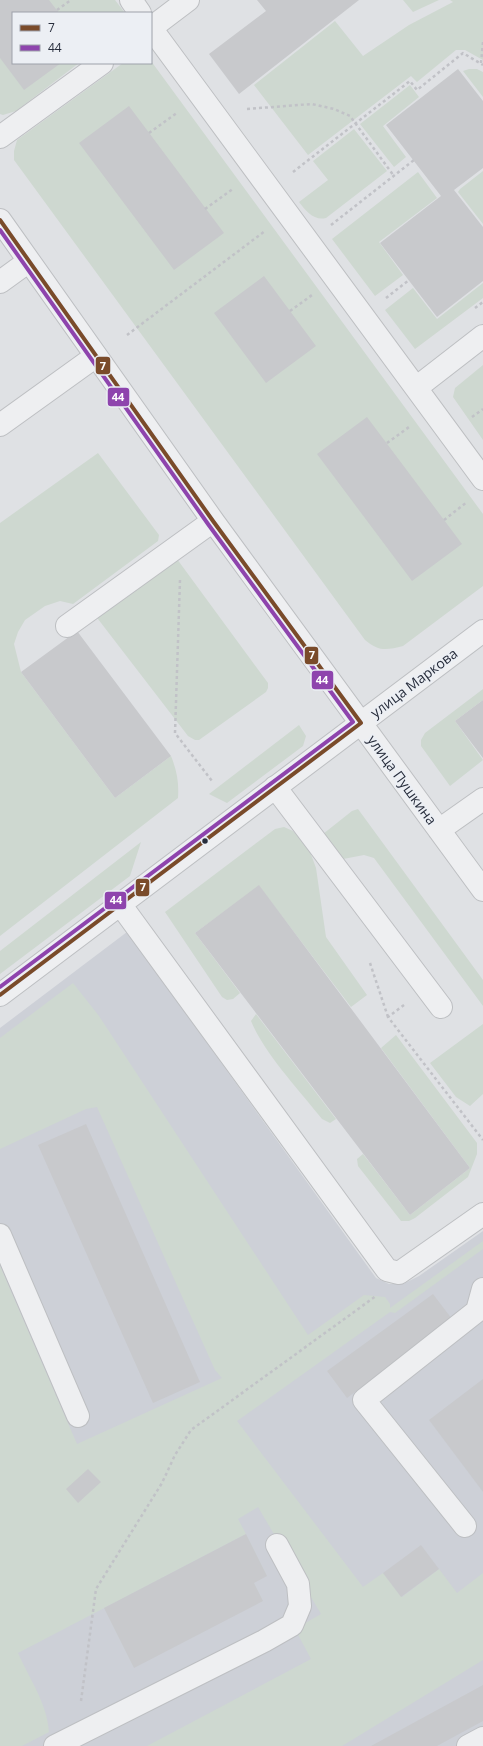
<svg xmlns="http://www.w3.org/2000/svg" width="483" height="1746" viewBox="0 0 483 1746" font-family="'Open Sans',sans-serif">
	<rect width="100%" height="100%" fill="#dfe1e4"/>
	<path fill="#cdd0d7" d="M127 932 376 1278 389 1284H403L419 1276 483 1231V1746H0V1028Z"/>
	<path fill="#ced8d0" d="M0 0H115L125 13H13V63H79L16 111 3 115 0 114Z
		M403 0H439L413 12Z
		M450 0H483V60L465 50H456L417 82 411 76 308 155 254 85 335 21 363 56 409 25 453 2Z
		M151 61 483 514V586L403 646C387 650 379 652 365 640L14 160V151L17 140 123 63H151Z
		M469 69H477L483 72V97L463 71Z
		M410 85 419 97 383 126 406 157 394 167 360 124Z
		M354 129 387 171 326 218C314 221 306 211 299 202L328 180 313 161Z
		M483 171V224L458 192 460 189Z
		M418 172 437 198 379 242 403 275 375 296 332 239Z
		M483 283V298L415 349 385 310 413 288 437 319Z
		M483 365V440L453 397 455 388Z
		M98 453 159 535 158 541 73 604 60 601 45 606 25 620 18 632 14 644 21 672 115 798 171 756C177 771 179 782 178 798L0 936V523Z
		M177 559 268 683V688L266 692 199 740H195L188 736 98 619 97 615Z
		M483 689V700L455 721 483 760 450 786 421 746V740L425 733Z
		M299 725 306 736 303 746 227 803 209 794Z
		M358 809 483 980V1006L374 858 364 855 338 860 323 834 352 811Z
		M284 827 293 831 309 849 316 868 326 937 367 995 351 1007 259 886 195 933 240 993 233 999 227 1000 222 997 165 912 275 829Z
		M141 842 130 876 0 974V951Z
		M73 983 99 1016 308 1335 364 1295 385 1297 390 1304V1308L483 1241V1249L395 1313 390 1312 237 1421 363 1587 383 1573 402 1597 439 1569 457 1593 483 1573V1660L342 1746H147L311 1659 295 1629 321 1614 258 1507 238 1519 246 1534 18 1653C30 1680 47 1703 49 1732L22 1746H0V1266L77 1444 222 1378 215 1370 97 1107 86 1109 0 1149V1038Z
		M256 1014 336 1119 330 1123 322 1119C300 1091 264 1053 251 1021Z
		M483 1024V1094L470 1106 456 1097 430 1063Z
		M396 1035 477 1143V1154L468 1177 415 1218 409 1221H401L358 1166 357 1159 363 1154 410 1215 470 1168 381 1048Z"/>
	<path fill="#c8c9cc" d="M0 0H49L59 13H13V63H61L24 90 0 58Z
		M257 0H359L239 94 209 54 266 11Z
		M458 69 483 101V168L454 190 483 227V281L437 317 380 243 441 196 386 125Z
		M129 106 224 233 174 270 79 143Z
		M264 276 316 346 266 383 214 313Z
		M367 417 462 544 412 581 317 454Z
		M77 631 171 756 115 798 21 672Z
		M483 700V758L455 721Z
		M259 885 470 1168 410 1215 195 933Z
		M86 1124 200 1382 153 1403 38 1145Z
		M433 1294 452 1319 347 1398 327 1371Z
		M483 1379V1492L429 1420Z
		M88 1469 101 1482 78 1503 66 1489Z
		M246 1534 267 1576 254 1583 263 1601 134 1668 104 1608Z
		M421 1545 439 1569 401 1597 383 1573Z
		M483 1685V1721L437 1746H371Z"/>
	<g fill="none" stroke-linecap="round" stroke-linejoin="round">
		<defs>
			<path id="minor" d="M131 0 140 13
				M151 28 483 479
				M151 28 188 0
				M0 137 102 63
				M0 220 213 521 483 890
				M0 282 29 261
				M416 388 483 336
				M0 425 96 356
				M67 626 213 521
				M275 787 441 1007
				M439 830 483 799
				M120 904 387 1270 399 1273 483 1214
				M0 995 483 631
				M0 1235 78 1416
				M465 1526 364 1400 477 1311 483 1289
				M55 1746 264 1641 292 1625 300 1606 298 1584 277 1545
				M468 1746 483 1738"/>
		</defs>
		<use href="#minor" stroke="#bdbfc2" stroke-width="24"/>
		<path stroke="#c1c2c7" stroke-width="2.5" stroke-dasharray="3 3" stroke-linecap="butt" d="M57 10 71 0
			M481 63 483 42
			M247 109 312 104 334 109 350 116 394 176
			M149 133 178 112
			M293 172 410 81 417 90 463 53 483 65
			M205 209 234 188
			M331 225 414 160
			M386 298 409 280
			M475 308 483 302
			M290 311 312 295
			M127 335 265 231
			M472 417 483 409
			M387 443 409 427
			M444 520 467 502
			M180 580 175 733 212 781
			M370 963 388 1017
			M404 1005 388 1017 483 1140
			M81 1701 96 1589 162 1483 175 1455 191 1430 376 1296"/>
		<use href="#minor" stroke="#eeeff1" stroke-width="22"/>
		<defs>
			<path id="bus-1" d="M0 220 213 521 361 723 0 995"/>
			<path id="bus-2" d="M0 230 208 524 353 722 0 987"/>
		</defs>
		<use href="#bus-1" stroke="#eceff4" stroke-width="7"/>
		<use href="#bus-2" stroke="#eceff4" stroke-width="7"/>
		<use href="#bus-1" stroke="#7a4b2a" stroke-width="4"/>
		<use href="#bus-2" stroke="#8e44ad" stroke-width="4"/>
	</g>
	<circle fill="#272d3c" stroke="#eceff4" stroke-width="1.5" cx="205" cy="841" r="3.5"/>
	<g text-anchor="middle" stroke-width="4" stroke-linejoin="round" paint-order="stroke">
		<g font-size="14" fill="#272d3c" stroke="#eceff4">
			<text transform="translate(414 683) rotate(-37)" y="5">улица Маркова</text>
			<text transform="translate(402 780) rotate(54)" y="5">улица Пушкина</text>
		</g>
	</g>
	<g stroke="#eceff4" stroke-width="1.5">
		<rect x="95" y="356" width="16" height="19" rx="4" fill="#7a4b2a"/>
		<rect x="107" y="387" width="23" height="20" rx="4" fill="#8e44ad"/>
		<rect x="304" y="646" width="15" height="19" rx="4" fill="#7a4b2a"/>
		<rect x="311" y="670" width="23" height="20" rx="4" fill="#8e44ad"/>
		<rect x="135" y="878" width="15" height="19" rx="4" fill="#7a4b2a"/>
		<rect x="104" y="891" width="23" height="19" rx="4" fill="#8e44ad"/>
	</g>
	<g font-size="11" text-anchor="middle" font-weight="bold" fill="#fff">
		<text x="103" y="370">7</text>
		<text x="118" y="401">44</text>
		<text x="312" y="659">7</text>
		<text x="322" y="684">44</text>
		<text x="143" y="891">7</text>
		<text x="116" y="904">44</text>
	</g>
	<rect x="12" y="12" width="140" height="52" fill="#eceff4" stroke="#9da1aa"/>
	<rect x="20" y="25" width="20" height="6" fill="#7a4b2a" stroke="#9da1aa"/>
	<text x="48" y="32" font-size="12" fill="#272d3c">7</text>
	<rect x="20" y="45" width="20" height="6" fill="#8e44ad" stroke="#9da1aa"/>
	<text x="48" y="52" font-size="12" fill="#272d3c">44</text>
</svg>
